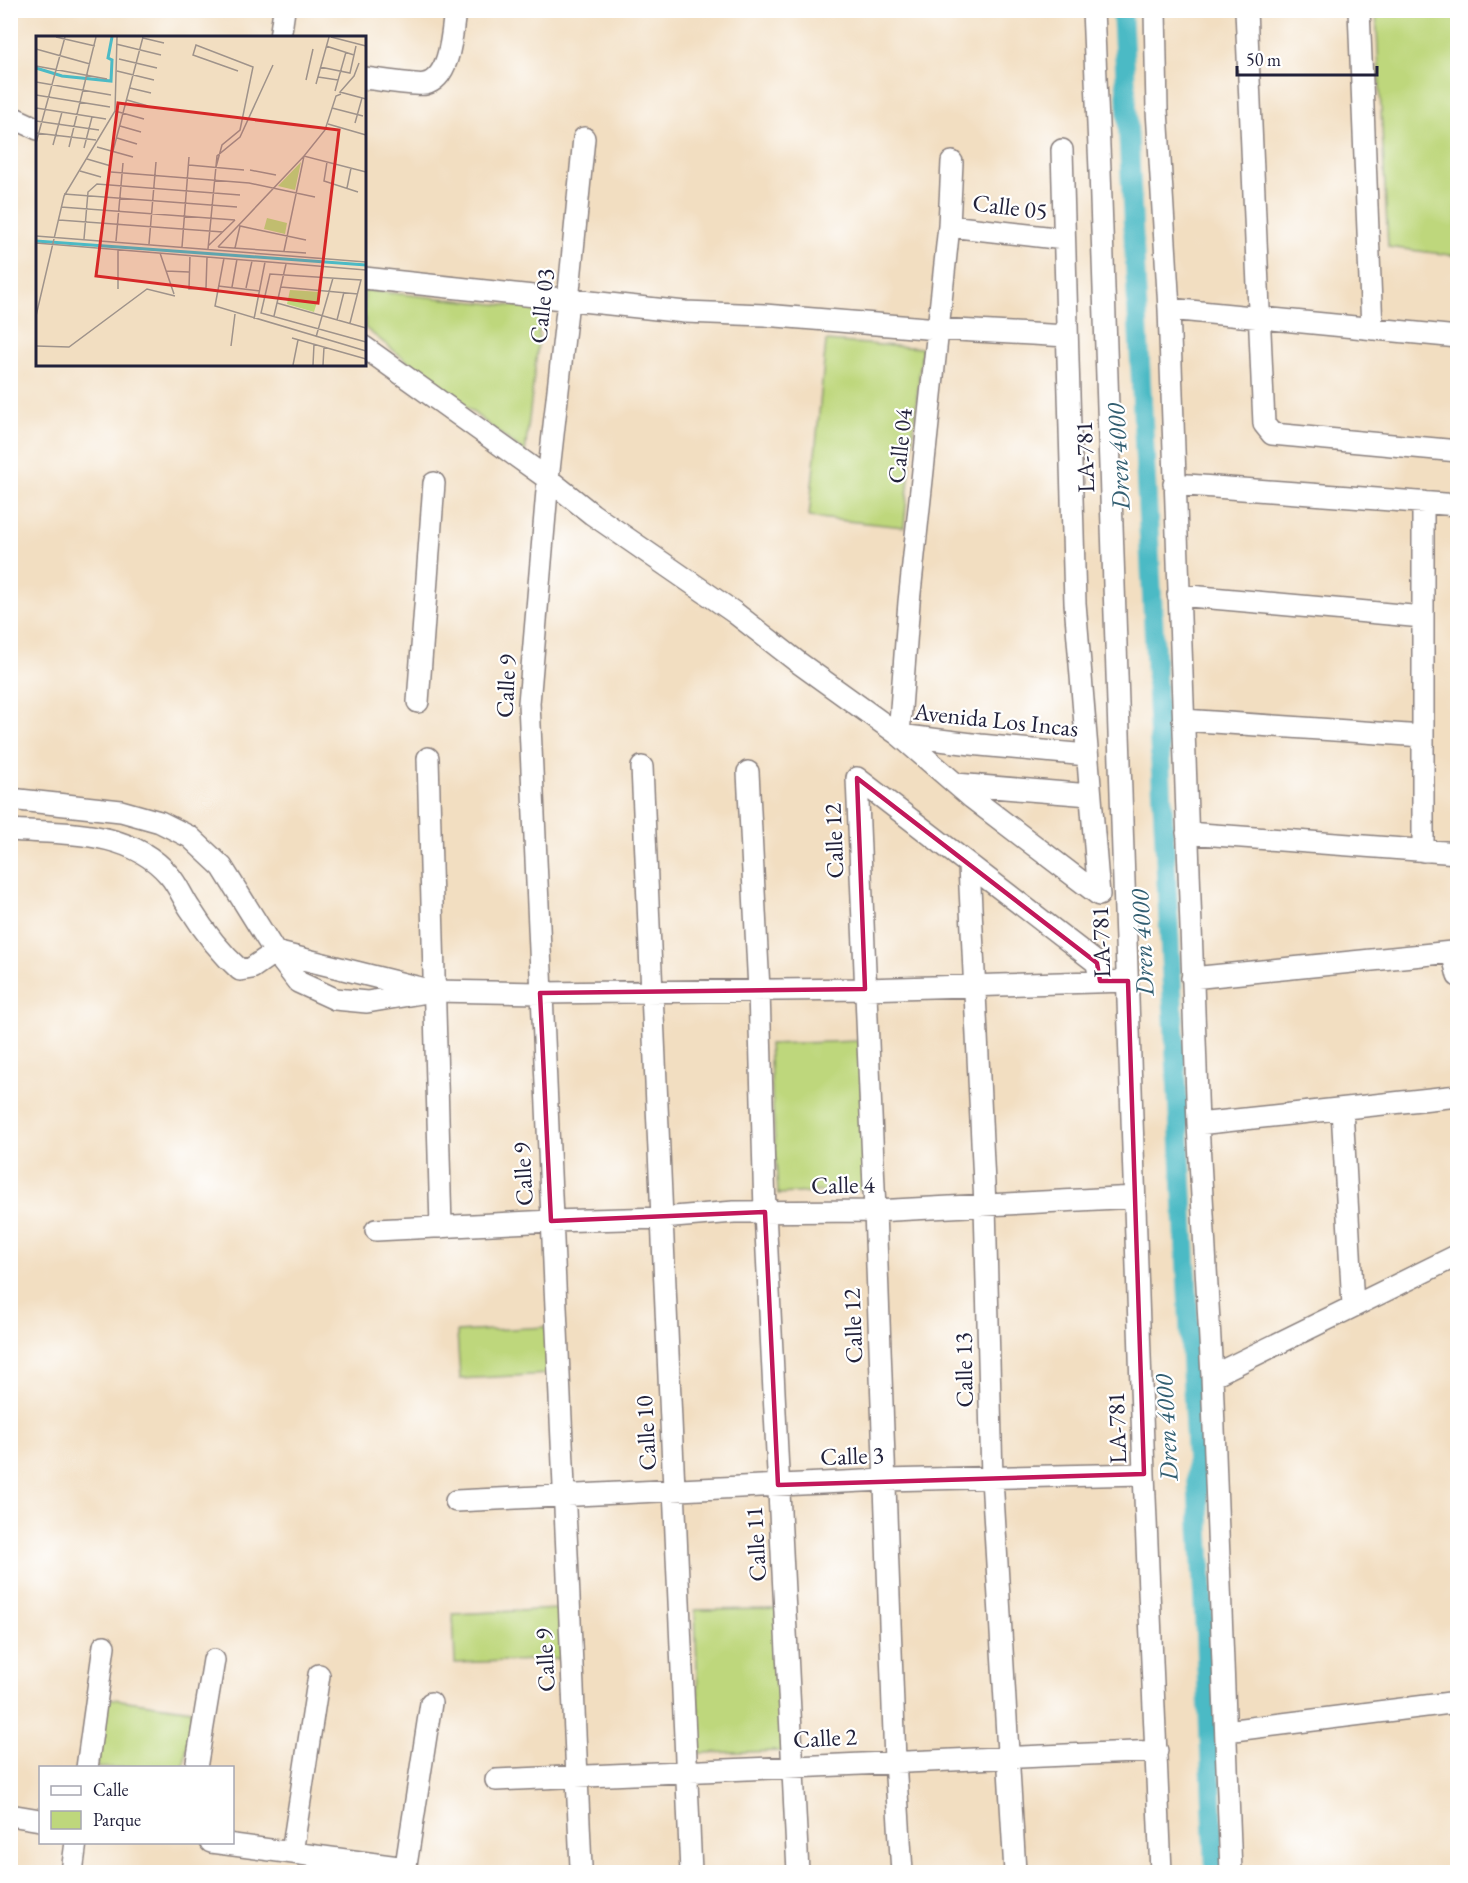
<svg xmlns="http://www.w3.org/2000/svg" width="1468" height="1883" viewBox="0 0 1468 1883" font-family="'EB Garamond',serif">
	<rect width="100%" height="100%" fill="#fff"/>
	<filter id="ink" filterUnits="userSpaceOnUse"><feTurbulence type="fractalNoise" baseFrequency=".0167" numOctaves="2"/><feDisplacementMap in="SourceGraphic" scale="12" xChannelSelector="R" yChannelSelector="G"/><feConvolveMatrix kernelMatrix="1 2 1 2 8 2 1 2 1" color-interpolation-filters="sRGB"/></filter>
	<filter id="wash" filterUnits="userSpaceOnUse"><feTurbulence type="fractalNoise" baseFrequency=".008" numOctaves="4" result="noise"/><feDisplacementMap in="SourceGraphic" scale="24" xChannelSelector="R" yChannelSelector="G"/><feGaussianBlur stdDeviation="1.35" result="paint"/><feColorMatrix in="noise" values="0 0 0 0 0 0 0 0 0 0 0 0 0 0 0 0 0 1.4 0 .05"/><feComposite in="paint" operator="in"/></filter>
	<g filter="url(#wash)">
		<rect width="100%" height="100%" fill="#f2dec1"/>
		<path fill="#bed77c" stroke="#707c5c" stroke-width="1.5" d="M1376 11H1457V256L1388 247Z
			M364 290 542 309 525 453 365 328Z
			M826 341 922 348 904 527 809 517Z
			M859 1041 867 1189 778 1194 769 1044Z
			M546 1327 549 1374 460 1379 457 1332Z
			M558 1609 562 1659 455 1663 453 1614Z
			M776 1609 782 1751 700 1753 695 1610Z
			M106 1698 192 1710 184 1767 97 1768Z"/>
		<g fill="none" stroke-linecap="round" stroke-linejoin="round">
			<path stroke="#4cbac5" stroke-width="20" d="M1122 10 1205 1634 1215 1872"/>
		</g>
	</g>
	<g filter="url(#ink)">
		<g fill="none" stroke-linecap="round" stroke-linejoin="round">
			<defs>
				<path id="minor" d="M1093 10 1100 170 1144 1474 1161 1872
					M1155 10 1157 110 1169 309 1198 1124 1212 1376 1231 1872
					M1246 10 1264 424 1272 434 1458 451
					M1359 10 1372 329
					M280 38 284 10
					M364 78C376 79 417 86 425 84 451 78 452 32 455 10
					M10 116 38 129
					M1062 150 1075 603 1099 895
					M952 162 949 226 909 602 899 735 980 745 1087 755
					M949 226 1064 239
					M364 278 685 312 764 315 938 329 1067 336
					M1169 309 1458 337
					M364 347 548 479 592 514 735 613 799 663 899 735 972 798 1099 895
					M1174 484 1458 505
					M1423 502V851
					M1178 595 1423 617
					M418 702 434 483
					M1183 720 1423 736
					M428 758 441 1227
					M642 767 691 1872
					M748 772 759 990 765 1212 798 1872
					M857 778 875 1211 895 1761 902 1872
					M857 778 1097 963 1100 981
					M956 784 1090 795
					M10 799 121 811 160 822 190 837 222 867 275 952 298 982 335 999 367 1002 433 991 540 993 865 989 1128 981
					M10 830C64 834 130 829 169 875 178 885 183 899 191 910 204 931 221 953 240 970L252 968 275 952 424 989
					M1187 833 1458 853
					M969 866 985 1205 992 1478 1015 1872
					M1192 978 1452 952 1458 976
					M1342 1109 1353 1306
					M1198 1124 1458 1096
					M376 1230 551 1221 662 1218 734 1212 875 1211 1135 1197
					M1212 1376 1458 1255
					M456 1501 884 1480 1144 1474
					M1226 1731 1458 1702
					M87 1768 104 1646
					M196 1768 214 1660
					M496 1780 1157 1751
					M10 1815 40 1820
					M211 1842 406 1868
					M292 1853 319 1675
					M581 1867 529 703 548 479 568 301 584 138
					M72 1872 76 1842
					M405 1872 431 1703"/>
			</defs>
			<use href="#minor" stroke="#8a807e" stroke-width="24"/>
			<use href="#minor" stroke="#fff" stroke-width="21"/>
		</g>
	</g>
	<path fill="none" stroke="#c2185b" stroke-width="4.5" stroke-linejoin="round" d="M857 778 1097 963 1100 981H1128L1144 1474 778 1485 765 1212 551 1221 540 993 865 989Z"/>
	<g text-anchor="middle" stroke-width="4.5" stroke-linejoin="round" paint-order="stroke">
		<g font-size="24" fill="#22223b" stroke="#fff">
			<text transform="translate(1010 207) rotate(7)" y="8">Calle 05</text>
			<text transform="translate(542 306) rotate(-84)" y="8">Calle 03</text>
			<text transform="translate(900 446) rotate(-84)" y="8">Calle 04</text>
			<text transform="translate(1085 457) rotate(-92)" y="8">LA-781</text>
			<text transform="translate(506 686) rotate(-87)" y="8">Calle 9</text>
			<text transform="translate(996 720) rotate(6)" y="8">Avenida Los Incas</text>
			<text transform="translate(834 841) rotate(-92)" y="8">Calle 12</text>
			<text transform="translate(1101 942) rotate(-92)" y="8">LA-781</text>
			<text transform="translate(523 1174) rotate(-93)" y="8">Calle 9</text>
			<text transform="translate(843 1185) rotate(-1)" y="8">Calle 4</text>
			<text transform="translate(853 1326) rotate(-92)" y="8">Calle 12</text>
			<text transform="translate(964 1370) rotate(-91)" y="8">Calle 13</text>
			<text transform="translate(1117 1428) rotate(-92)" y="8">LA-781</text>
			<text transform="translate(646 1433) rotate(-93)" y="8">Calle 10</text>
			<text transform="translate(852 1456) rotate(-2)" y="8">Calle 3</text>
			<text transform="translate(756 1544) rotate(-93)" y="8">Calle 11</text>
			<text transform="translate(545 1660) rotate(-93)" y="8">Calle 9</text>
			<text transform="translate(825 1738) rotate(-3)" y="8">Calle 2</text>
		</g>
		<g font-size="26" font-style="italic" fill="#335f72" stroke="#fff">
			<text transform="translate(1118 457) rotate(-93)" y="9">Dren 4000</text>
			<text transform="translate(1142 943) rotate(-93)" y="9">Dren 4000</text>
			<text transform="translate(1166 1428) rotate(-93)" y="9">Dren 4000</text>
		</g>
	</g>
	<g transform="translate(36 36)">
		<rect width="330" height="330" fill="#f2dec1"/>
		<path d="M265 126 259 154 242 150ZM231 182 251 187 249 198 228 193ZM254 254 284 256 278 276 251 268Z" fill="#bed77c"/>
		<path fill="none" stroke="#4cbac5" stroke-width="3" d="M0 32 26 40 75 45 76 24 72 22 76 1M0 205 330 229"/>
		<path fill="none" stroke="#9f938b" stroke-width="1.5" d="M20 1 59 10M295 1 330 10M107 2 128 7M80 8 125 19M290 10 318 19M0 13 54 28M83 23 121 32M323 27 318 40 304 56 330 63M0 30 71 43M284 31 314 37 320 10M81 35 118 44M282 41 302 44M270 44 277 13M0 46 75 59M280 48 293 1M94 52 115 57M299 55 310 16M0 59 74 71M91 64 112 70M0 72 70 83M296 72 327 80M79 75 108 83M0 85 63 94M319 87 326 62M292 88 330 99M84 90 105 96M0 97 60 104M81 102 101 108M0 107 29 1M17 109 26 76M33 111 60 1M61 111 97 121M48 112 56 81M77 115 107 1M51 123 75 130M291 126 288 145 322 156M153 129 208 134M180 131 186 109 204 94 217 31 160 9 157 19 202 35M214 134 240 139M44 135 65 141M75 136 213 147 279 161M311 152 315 132M28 158 201 171M25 171 199 184M23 184 187 196M0 200 330 226M48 203 52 156 61 148 204 159M80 205 87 127M0 207 330 234M113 208 120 126M172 210 199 184M146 211 153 121M182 211 268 120 330 136M182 211 270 217M199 212 204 190 270 204M172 213 181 120 204 101 237 29M82 214V253M248 215 268 120 289 94 300 60 305 58M124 217 138 258M154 219 153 253 170 252 171 221M188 222 179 270 330 315M130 235 153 236M182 250 224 255M196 251 201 223M245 251 322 258M210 252 216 225M241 267 330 292M0 280 28 160 79 75 81 1M238 280 250 228M218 283 229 226M301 284 308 256M314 287 325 244 234 238 225 277 330 306M280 301 297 242M256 302 330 323M0 310 33 311 111 253 139 260M195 310 199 278M257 329 262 304M277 329 278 308M287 329 288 311"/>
		<path fill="#d62828" fill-opacity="0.15" stroke="#d62828" stroke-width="3" d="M82 67 303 94 282 267 60 240Z"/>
		<rect width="330" height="330" fill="none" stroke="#22223b" stroke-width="3"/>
	</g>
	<rect width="1468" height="1883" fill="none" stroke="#fff" stroke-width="36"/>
	<rect x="39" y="1766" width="195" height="78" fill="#ffffff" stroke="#a7a7b1" stroke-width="1.5"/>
	<rect x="51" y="1786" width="30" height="9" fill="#ffffff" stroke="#a7a7b1" stroke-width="1.5"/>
	<text x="93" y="1796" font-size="18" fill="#22223b">Calle</text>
	<rect x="51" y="1811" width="30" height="18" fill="#bed77c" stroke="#a7a7b1" stroke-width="1.5"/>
	<text x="93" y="1826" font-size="18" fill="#22223b">Parque</text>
	<path d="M1237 66v9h140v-9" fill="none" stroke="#22223b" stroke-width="3"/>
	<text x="1246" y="66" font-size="18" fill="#22223b" stroke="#ffffff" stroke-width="4.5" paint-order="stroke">50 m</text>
</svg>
